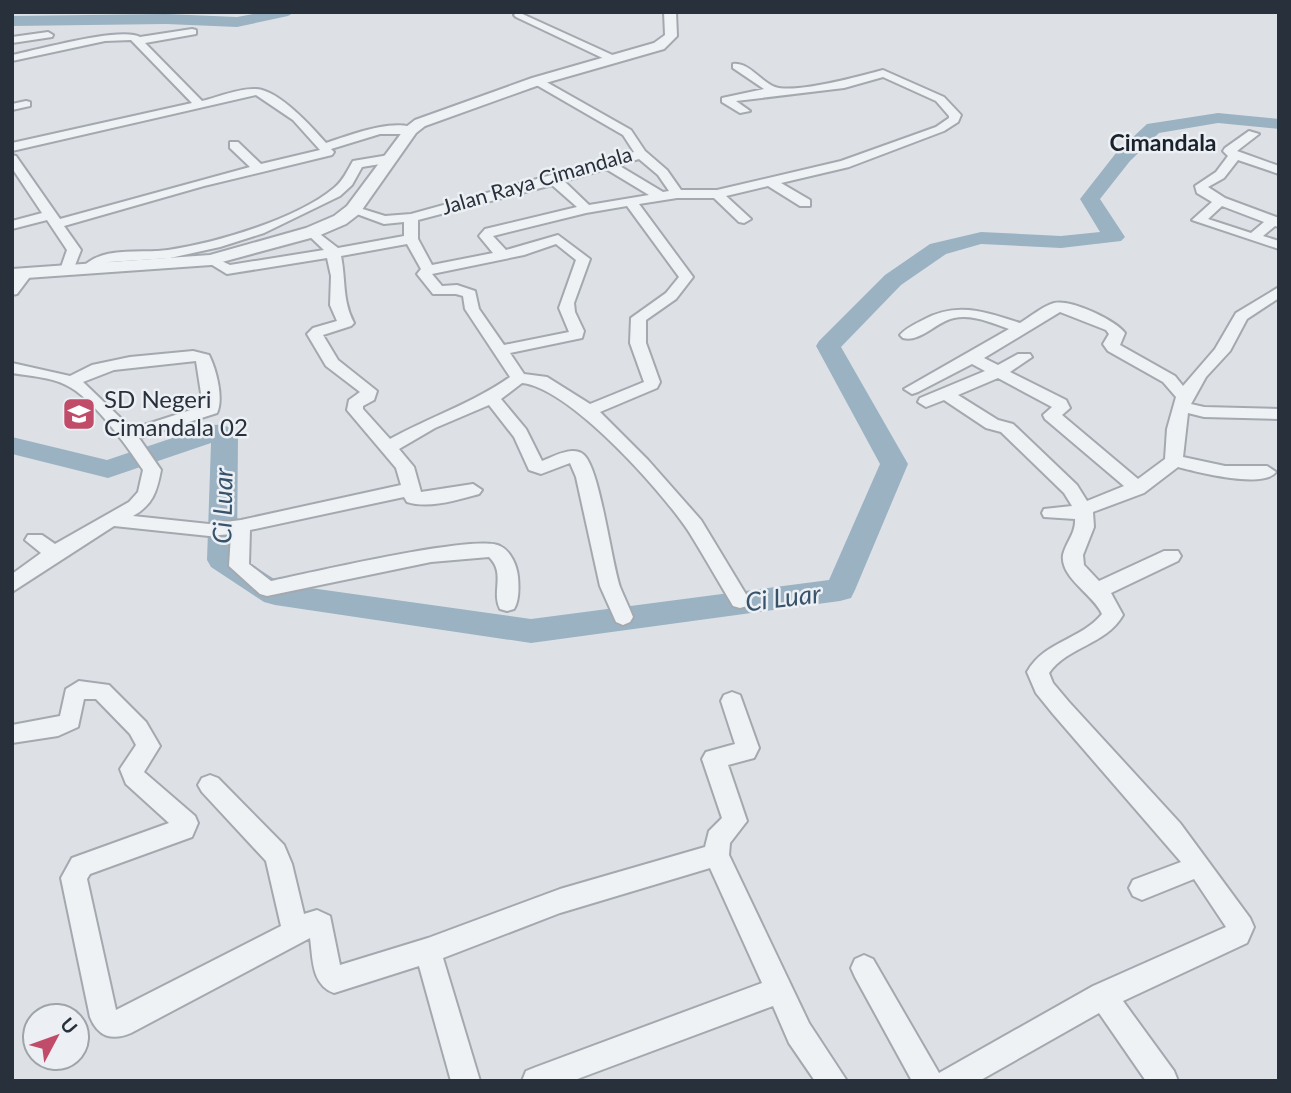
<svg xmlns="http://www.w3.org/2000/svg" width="1291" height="1093" viewBox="0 0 1291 1093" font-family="Lato,sans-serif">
	<rect width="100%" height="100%" fill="#dde1e6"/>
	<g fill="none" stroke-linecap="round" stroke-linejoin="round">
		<path fill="#9bb2c3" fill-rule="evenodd" d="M264 12H295L288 16 237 27 166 24 12 26V16L166 14 237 17Z
			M1218 113 1279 119V129L1218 123 1159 133 1130 161 1100 199 1125 237 1121 241 1061 248 981 244 946 254 901 285 841 347 908 464 855 590 851 598 840 601 531 643 275 605 264 602 211 567 207 560 211 443 108 478 12 454V437L107 460 208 426C220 423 231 425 238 436L237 555 282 584 531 619 829 580 880 464 816 346 819 341 885 275 930 244 981 232 1061 236 1100 232 1080 199 1116 153 1147 124Z"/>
		<defs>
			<path id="minor" d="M518 12 619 58 620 60 611 62 516 17 514 15Z
				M192 29 196 30V34L145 43 202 101C218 97 240 88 256 89 279 90 312 127 326 143 347 136 398 116 417 130L411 134H380L331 149 334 152 332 155 204 186 64 226 81 250 72 273H62L60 270 67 250 47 220 12 229V221L42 213 12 168V155L16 156 60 219 250 167 230 148V142H238L261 164 320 150 293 120 256 95 12 151V143L192 103 131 40 105 41 12 61V55C36 50 122 26 140 37Z
				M48 32 53 35 52 37 12 43V37Z
				M733 64C749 62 761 82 775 87 795 94 861 76 883 70L944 97 961 115 958 122 944 131 849 167 781 183 810 200V206H800L768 186 726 196 751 219 744 223 739 222 714 198H677L639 204 693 277 676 299 646 320V343L660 382 657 388 600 412 648 460 701 520 750 601 747 606 740 608 733 606C718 581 704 556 689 532 662 491 570 388 522 383L501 399 526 429 542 461C553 457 573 445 584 455 600 470 611 560 620 587 624 597 629 607 633 617L630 622 623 625 616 622 600 586 576 477 570 463 541 474 529 470 514 437 489 405 435 428 399 449 414 467 421 492 473 484 482 490 479 494C457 500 429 509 407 502L404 497 250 530 249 564 271 581C305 574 478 533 500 546 511 551 517 566 518 577 519 588 519 601 514 609L507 611 500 609C491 592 506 573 489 557L431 562 267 596 260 594 229 566 231 534 209 536 114 526 12 592V574L41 553 25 540 28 535H42L55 544 129 502 138 492 143 470C127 446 92 397 66 385 51 377 29 376 12 373V363L70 376 92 365 130 357 193 351 209 355C216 369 224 398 217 413L139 438 161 470C157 491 153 505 133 516L209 524 241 520 401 485 396 468 347 410 349 400 360 392 326 366 307 334 313 328 337 321 330 305 331 276 327 258 227 274 204 260 211 256 230 265 324 250 305 232 312 228 338 248 404 236V222L384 224 346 210 353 206 385 216 411 214 634 152 623 135 533 83V79H541L631 130 645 151 667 170 681 190H717L841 161 936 127 949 118V116L936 101 883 77 844 88 736 101 750 111 740 113 722 102V98L764 89 733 68ZM639 159 658 175 669 191 663 192 618 165ZM606 169 649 195 589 205 564 181ZM552 185 577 207 485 229 479 236 493 253 432 265 418 239V220ZM627 206 679 277 666 293 631 318 630 343 644 382 590 404 547 377 524 374 510 353 582 338 584 331 575 312 574 303 590 259 558 235 506 250 493 236 586 213ZM407 244 421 269 417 274 433 294H456L463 296 465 309 510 377C473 403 430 417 390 439L363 409V406L374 400 377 391 338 360 323 335 351 326 354 323C342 300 346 281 341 256ZM556 244 576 260 559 308 569 332 504 345 479 309 475 291 457 285 442 286 432 274 524 255ZM196 361 203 406 132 429 83 382 114 370Z
				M26 101 30 102V106L12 110V104Z
				M1249 131 1259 134 1237 151 1279 166V174L1238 160 1224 178 1208 187 1225 198 1279 218V227L1275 226 1263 236 1279 241V249L1192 220 1212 202 1197 193 1195 186 1216 172 1228 156 1223 151 1225 148ZM1222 206 1264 222 1251 233 1208 219Z
				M389 155 395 159 393 162 362 167 352 185 340 196 264 233 220 247 170 258 109 262 88 273 81 269C101 245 140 254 168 250 216 243 297 219 334 188 343 181 347 171 353 161Z
				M25 270 32 274 17 294 12 295C12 284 12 273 25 270Z
				M1279 287V298L1247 319 1230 351 1206 377 1191 404 1204 407 1279 409V419L1204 417 1188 413 1183 457 1225 466H1267L1276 472C1263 489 1197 472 1178 467L1144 493 1093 512 1094 527 1083 555 1084 565 1099 581 1164 551H1178L1181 556 1178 561 1111 593 1123 615C1106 645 1068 646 1049 673L1053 683 1069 702 1180 823 1250 918 1254 927 1247 943 1123 1001 1174 1071 1178 1081H1146L1099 1013 979 1081H912L855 977 851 968 855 959 864 955 873 959 939 1073 1093 986 1226 927 1194 879 1142 900 1133 896 1129 888 1133 880 1181 862 1053 714 1036 693 1027 672C1044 641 1081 640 1102 614 1094 595 1060 578 1063 555 1066 542 1076 533 1075 519L1044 517 1042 513 1044 509 1072 506 1064 493 1001 432 986 428 944 400 926 407 918 402 920 398 985 371 972 364 918 392 912 394 904 389 1009 329C992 323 973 314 954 318 937 321 920 343 903 338L900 335C906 328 915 324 923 320 957 301 986 312 1020 323 1030 317 1043 306 1054 303 1071 299 1115 320 1125 333L1120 345 1175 376 1183 386 1215 349 1236 313ZM1060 312 1106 330 1109 334 1103 344 1108 351 1163 382 1176 397 1167 429 1165 459 1138 479 1062 415 1070 408 1066 400 1010 372 1032 357 1030 354H1018L998 365 984 358ZM998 378 1052 407 1043 415 1045 419 1124 486 1087 501 1077 485 1013 424 998 420 958 395Z
				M79 681 109 685 146 722 160 746 144 772 195 816 198 823 192 837 90 874 87 879 116 1010 281 926 266 861 202 792 198 785 202 778 210 775 218 778 284 845 292 864 304 914 317 910 330 916 340 965 428 938 560 889 705 847 709 831 722 818 702 759 706 752 735 744 721 701 724 695 732 692 740 695 759 748 754 758 728 765 747 821 730 843 729 855 809 1023 847 1081H815L789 1043 773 1006 572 1081H522L526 1071 536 1067 762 983 710 868 560 913 443 958 480 1081H451L419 966 334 993C311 984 313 959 310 938L131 1033C112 1041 98 1037 90 1017L61 878 72 858 169 823 126 784 120 769 136 745 130 734 96 699H84L78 727 58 736 12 743V725L60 716 66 689Z"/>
			<path id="tertiary" d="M664 12H676L677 36 664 49 542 84 425 126 416 133 359 214 346 224 318 236 211 265 12 279V269L210 255 306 228 334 216 347 206 406 127 415 120 532 78 654 43 665 35Z"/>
		</defs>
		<use href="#minor" stroke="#a3a9af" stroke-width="4"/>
		<use href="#tertiary" stroke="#a3a9af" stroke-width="4"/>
		<use href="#minor" fill="#eff2f4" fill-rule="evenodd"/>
		<use href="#tertiary" fill="#eff2f4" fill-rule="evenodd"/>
	</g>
	<defs>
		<symbol id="school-square" viewBox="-11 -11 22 22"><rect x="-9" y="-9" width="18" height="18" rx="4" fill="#c14c69" stroke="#ecf0f4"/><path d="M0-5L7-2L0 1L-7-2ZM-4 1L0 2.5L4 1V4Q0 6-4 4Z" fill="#fff"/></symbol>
	</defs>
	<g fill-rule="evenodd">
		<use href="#school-square" x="60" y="395" width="38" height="38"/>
	</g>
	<g text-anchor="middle" stroke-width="5" stroke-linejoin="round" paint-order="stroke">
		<g font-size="21" fill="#28313b" stroke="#ecf0f4">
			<text transform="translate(537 181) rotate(-16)" y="7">Jalan Raya Cimandala</text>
		</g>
		<g font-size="23" font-weight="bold" fill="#1a222c" stroke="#ecf0f4">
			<text x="1163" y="151">Cimandala</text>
		</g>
		<g font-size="24" fill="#28313b" stroke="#ecf0f4" text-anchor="start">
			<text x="104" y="408">SD Negeri<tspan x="104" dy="28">Cimandala 02</tspan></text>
		</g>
		<g font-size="26" font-style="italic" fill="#36536b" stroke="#ecf0f4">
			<text transform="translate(223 506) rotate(-89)" y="9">Ci Luar</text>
			<text transform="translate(783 598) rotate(-7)" y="9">Ci Luar</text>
		</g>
	</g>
	<rect width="1291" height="1093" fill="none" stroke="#28313b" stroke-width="28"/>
	<g transform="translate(56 1037) rotate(49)"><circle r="33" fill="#ecf0f4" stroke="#9ea4aa" stroke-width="2"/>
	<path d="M0-5L12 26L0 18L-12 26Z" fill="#c14c69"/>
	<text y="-10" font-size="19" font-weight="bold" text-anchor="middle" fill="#28313b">U</text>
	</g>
</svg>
